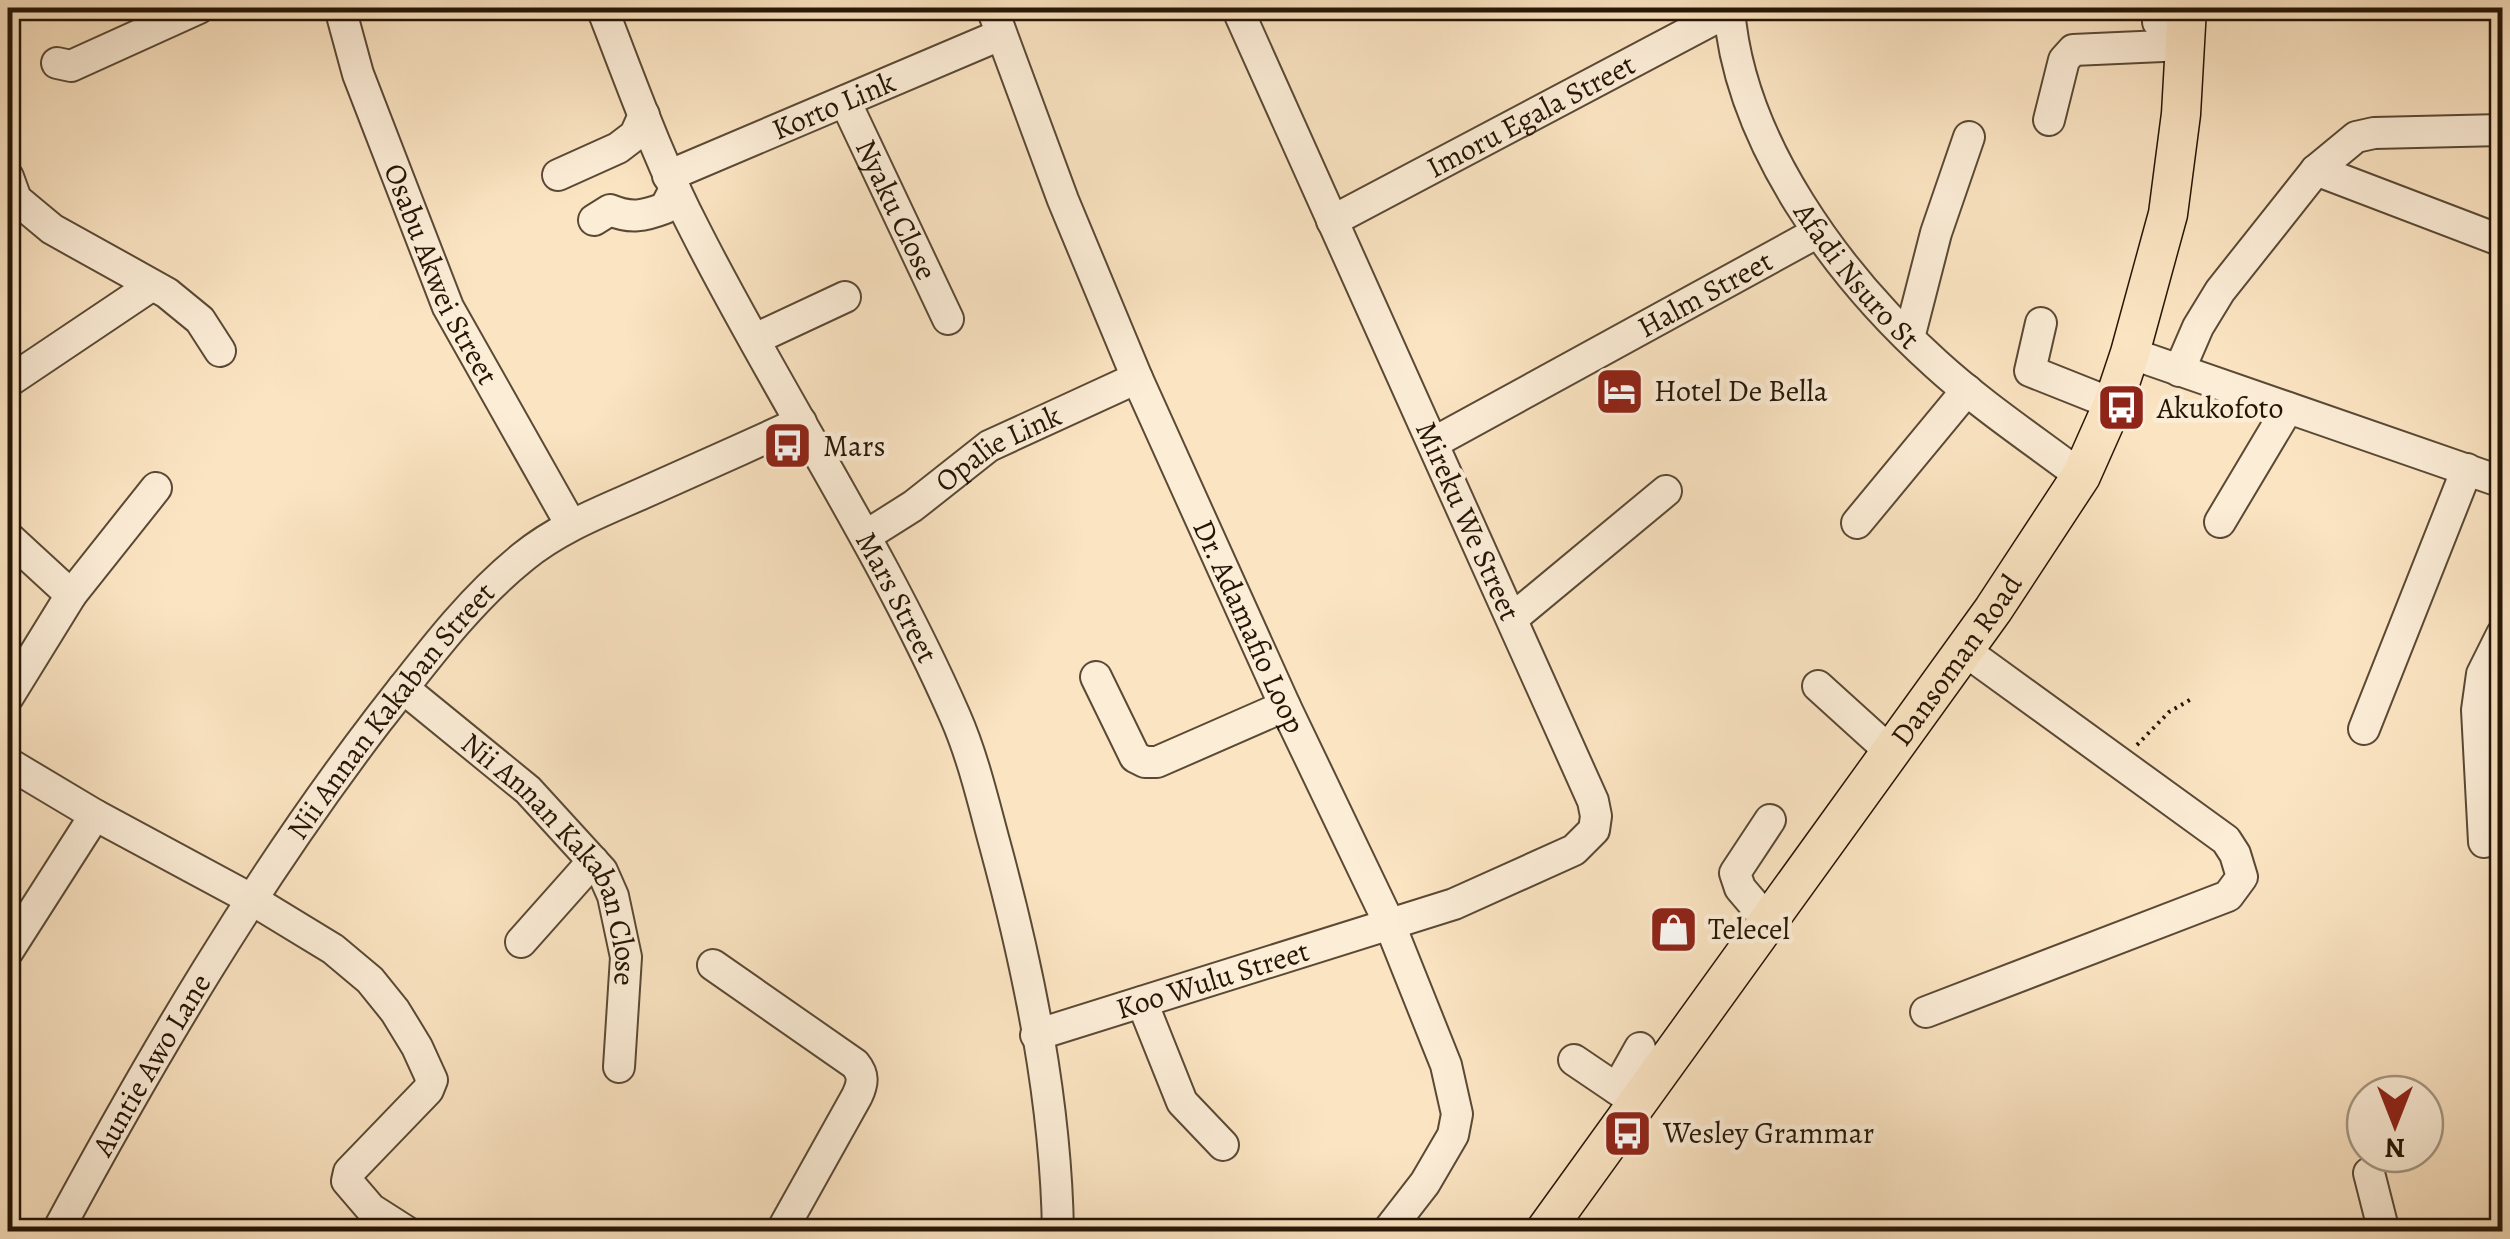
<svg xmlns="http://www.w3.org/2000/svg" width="2510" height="1239" viewBox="0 0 2510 1239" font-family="Alegreya,serif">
	<rect width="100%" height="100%" fill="#fbe4c2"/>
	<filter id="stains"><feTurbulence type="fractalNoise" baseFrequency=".002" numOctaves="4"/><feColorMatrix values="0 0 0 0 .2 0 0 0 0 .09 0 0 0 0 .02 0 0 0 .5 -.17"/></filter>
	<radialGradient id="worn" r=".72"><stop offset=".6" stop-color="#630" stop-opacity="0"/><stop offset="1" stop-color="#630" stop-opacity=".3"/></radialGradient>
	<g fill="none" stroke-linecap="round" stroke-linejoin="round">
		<defs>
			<g id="minor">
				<path id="s1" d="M340 8 358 74 448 307 571 525"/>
				<path id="s2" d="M602 8C631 82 658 159 695 230 778 394 881 547 955 716 973 757 983 801 995 845 1029 970 1056 1102 1058 1232"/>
				<path id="s3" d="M992 8 1063 200 1137 378 1285 706 1390 925 1446 1065 1457 1114 1453 1135 1425 1183 1387 1232"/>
				<path id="s4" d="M1729 8C1739 142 1838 276 1936 364 1981 405 2032 439 2081 476"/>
				<path d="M2158 8V22"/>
				<path d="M57 63 71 66 199 8"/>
				<path id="s5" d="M845 101 948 319"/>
				<path d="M2049 120 2064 60 2073 50 2185 45"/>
				<path d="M2316 170 2502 241"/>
				<path d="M558 175 618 148 635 135 644 115"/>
				<path id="s6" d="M668 176 1000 35"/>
				<path d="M8 177 16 199 52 229 167 293 200 320 220 351"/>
				<path d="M594 220 610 210C631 219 644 216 665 208L675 189"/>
				<path id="s7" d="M1332 221 1729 11"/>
				<path d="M2041 323 2030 371 2113 404"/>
				<path d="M1909 338 1936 233 1969 137"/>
				<path d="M755 339 845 297"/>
				<path d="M2130 353 2502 482"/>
				<path d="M2179 371 2198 327 2220 291 2316 170 2356 137 2374 133 2502 130"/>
				<path d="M8 382 151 286"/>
				<path id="s8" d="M1433 443 1818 232"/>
				<path d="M2220 522 2288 408"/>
				<path d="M1857 523 1967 390"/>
				<path id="s9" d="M867 535 913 506 989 446 1137 378"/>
				<path d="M8 537 71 595"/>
				<path d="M1513 618 1666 491"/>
				<path d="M1096 677 1135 757 1145 762H1157L1285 706"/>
				<path d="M1818 686 1892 753"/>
				<path id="s10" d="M403 688 528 790 602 871 613 896 626 957 619 1067"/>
				<path d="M8 697 71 595 156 488"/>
				<path d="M2364 729 2467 469"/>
				<path d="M8 763 95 815 251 899 333 949 370 980 395 1011 417 1047 432 1080 428 1090 349 1172 347 1181 371 1209 407 1232"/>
				<path d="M2484 842 2477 710 2482 674 2502 634"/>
				<path d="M1768 921 1740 888 1735 873 1770 820"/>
				<path d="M521 942 593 861"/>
				<path d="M8 951 95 815"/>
				<path d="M713 965 855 1064C864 1075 863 1083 857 1096L781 1232"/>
				<path d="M1142 1002 1182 1102 1223 1145"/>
				<path d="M1926 1012 2228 896 2242 877 2235 854 2226 840 1964 650"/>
				<path id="s11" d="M1036 1035 1454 904 1574 850 1594 830 1596 816 1593 801 1237 8"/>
				<path d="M1574 1060 1639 1104"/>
				<path d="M1617 1089 1640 1048"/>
				<path d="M2369 1173 2384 1232"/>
				<path id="s12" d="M57 1232C153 1054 255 881 378 720 423 663 466 603 523 557 561 526 606 510 650 490 700 468 751 445 801 422"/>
			</g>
			<g id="major">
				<path id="s13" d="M1544 1232 1993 610 2081 476 2113 404 2130 353 2168 214 2181 114 2187 8"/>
			</g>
		</defs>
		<use href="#minor" stroke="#5a4935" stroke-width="34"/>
		<use href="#major" stroke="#251506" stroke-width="41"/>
		<path stroke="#251506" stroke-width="4" stroke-dasharray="2.5 5" stroke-linecap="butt" d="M2137 745 2169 712 2193 698"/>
		<use href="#minor" stroke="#fcedd7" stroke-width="30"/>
		<use href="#major" stroke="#fbe4c2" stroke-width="38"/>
	</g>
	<defs>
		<symbol id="hotel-square" viewBox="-11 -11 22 22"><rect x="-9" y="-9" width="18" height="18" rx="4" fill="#8f2418" stroke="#fcedd7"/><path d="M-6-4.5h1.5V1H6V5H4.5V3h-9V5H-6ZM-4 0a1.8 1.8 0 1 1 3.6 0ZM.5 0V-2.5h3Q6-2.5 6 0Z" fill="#fff"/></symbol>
		<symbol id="bus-square" viewBox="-11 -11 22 22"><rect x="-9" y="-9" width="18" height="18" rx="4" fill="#8f2418" stroke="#fcedd7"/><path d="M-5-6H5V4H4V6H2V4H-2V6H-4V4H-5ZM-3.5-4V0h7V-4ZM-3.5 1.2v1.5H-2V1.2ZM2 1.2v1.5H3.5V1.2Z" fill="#fff"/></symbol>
		<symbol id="shop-square" viewBox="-11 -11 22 22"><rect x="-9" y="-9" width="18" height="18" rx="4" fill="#8f2418" stroke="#fcedd7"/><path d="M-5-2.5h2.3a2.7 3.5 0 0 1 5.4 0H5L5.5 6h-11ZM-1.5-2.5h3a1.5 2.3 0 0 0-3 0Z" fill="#fff"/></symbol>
	</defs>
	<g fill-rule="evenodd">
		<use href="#hotel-square" x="1592" y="364" width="55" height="55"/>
		<use href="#bus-square" x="2094" y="380" width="55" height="55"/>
		<use href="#bus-square" x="760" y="418" width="55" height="55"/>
		<use href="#shop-square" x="1646" y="902" width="55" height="55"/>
		<use href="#bus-square" x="1600" y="1106" width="55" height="55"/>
	</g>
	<g text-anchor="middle" stroke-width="9" stroke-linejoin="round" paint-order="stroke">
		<g font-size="30" fill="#251506" stroke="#fcedd7">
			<text dy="10" stroke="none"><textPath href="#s6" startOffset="180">Korto Link</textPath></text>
			<text dy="10" stroke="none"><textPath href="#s7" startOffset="225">Imoru Egala Street</textPath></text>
			<text dy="10" stroke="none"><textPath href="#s5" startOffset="120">Nyaku Close</textPath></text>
			<text dy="10" stroke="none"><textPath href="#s1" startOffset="285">Osabu Akwei Street</textPath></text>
			<text dy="10" stroke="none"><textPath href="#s4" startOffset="302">Afadi Nsuro St</textPath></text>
			<text dy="10" stroke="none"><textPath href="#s8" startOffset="310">Halm Street</textPath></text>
			<text dy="10" stroke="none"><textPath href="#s9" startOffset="158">Opalie Link</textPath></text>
			<text transform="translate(1468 521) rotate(66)" y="10">Mireku We Street</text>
			<text dy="10" stroke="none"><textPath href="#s2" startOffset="660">Mars Street</textPath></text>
			<text dy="10" stroke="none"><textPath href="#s3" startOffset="670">Dr. Adamafio Loop</textPath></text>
			<text dy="10" stroke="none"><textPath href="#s13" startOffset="705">Dansoman Road</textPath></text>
			<text dy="10" stroke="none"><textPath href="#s12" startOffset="620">Nii Annan Kakaban Street</textPath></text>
			<text dy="10" stroke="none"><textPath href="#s10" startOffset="235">Nii Annan Kakaban Close</textPath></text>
			<text dy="10" stroke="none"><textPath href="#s11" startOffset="185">Koo Wulu Street</textPath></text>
			<text dy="10" stroke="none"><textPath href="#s12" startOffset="192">Auntie Awo Lane</textPath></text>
		</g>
		<g font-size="30" fill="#251506" stroke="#fcedd7" text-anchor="start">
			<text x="1654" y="401">Hotel De Bella</text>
			<text x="2157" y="418">Akukofoto</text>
			<text x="823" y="456">Mars</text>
			<text x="1708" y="939">Telecel</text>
			<text x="1663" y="1143">Wesley Grammar</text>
		</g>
	</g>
	<rect width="2510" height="1239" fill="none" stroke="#fbe4c2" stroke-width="40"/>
	<rect x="10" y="10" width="2490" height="1219" fill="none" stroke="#251506" stroke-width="5"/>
	<rect x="20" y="20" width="2470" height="1199" fill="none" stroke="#251506" stroke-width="2.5"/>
	<g transform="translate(2395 1124) rotate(180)"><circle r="48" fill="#fcedd7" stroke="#a69783" stroke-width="2.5"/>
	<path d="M0-8L18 38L0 25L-18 38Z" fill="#8f2418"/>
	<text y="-15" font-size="28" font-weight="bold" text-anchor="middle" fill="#251506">N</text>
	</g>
	<rect width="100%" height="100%" filter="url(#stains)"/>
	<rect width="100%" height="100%" fill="url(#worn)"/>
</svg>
